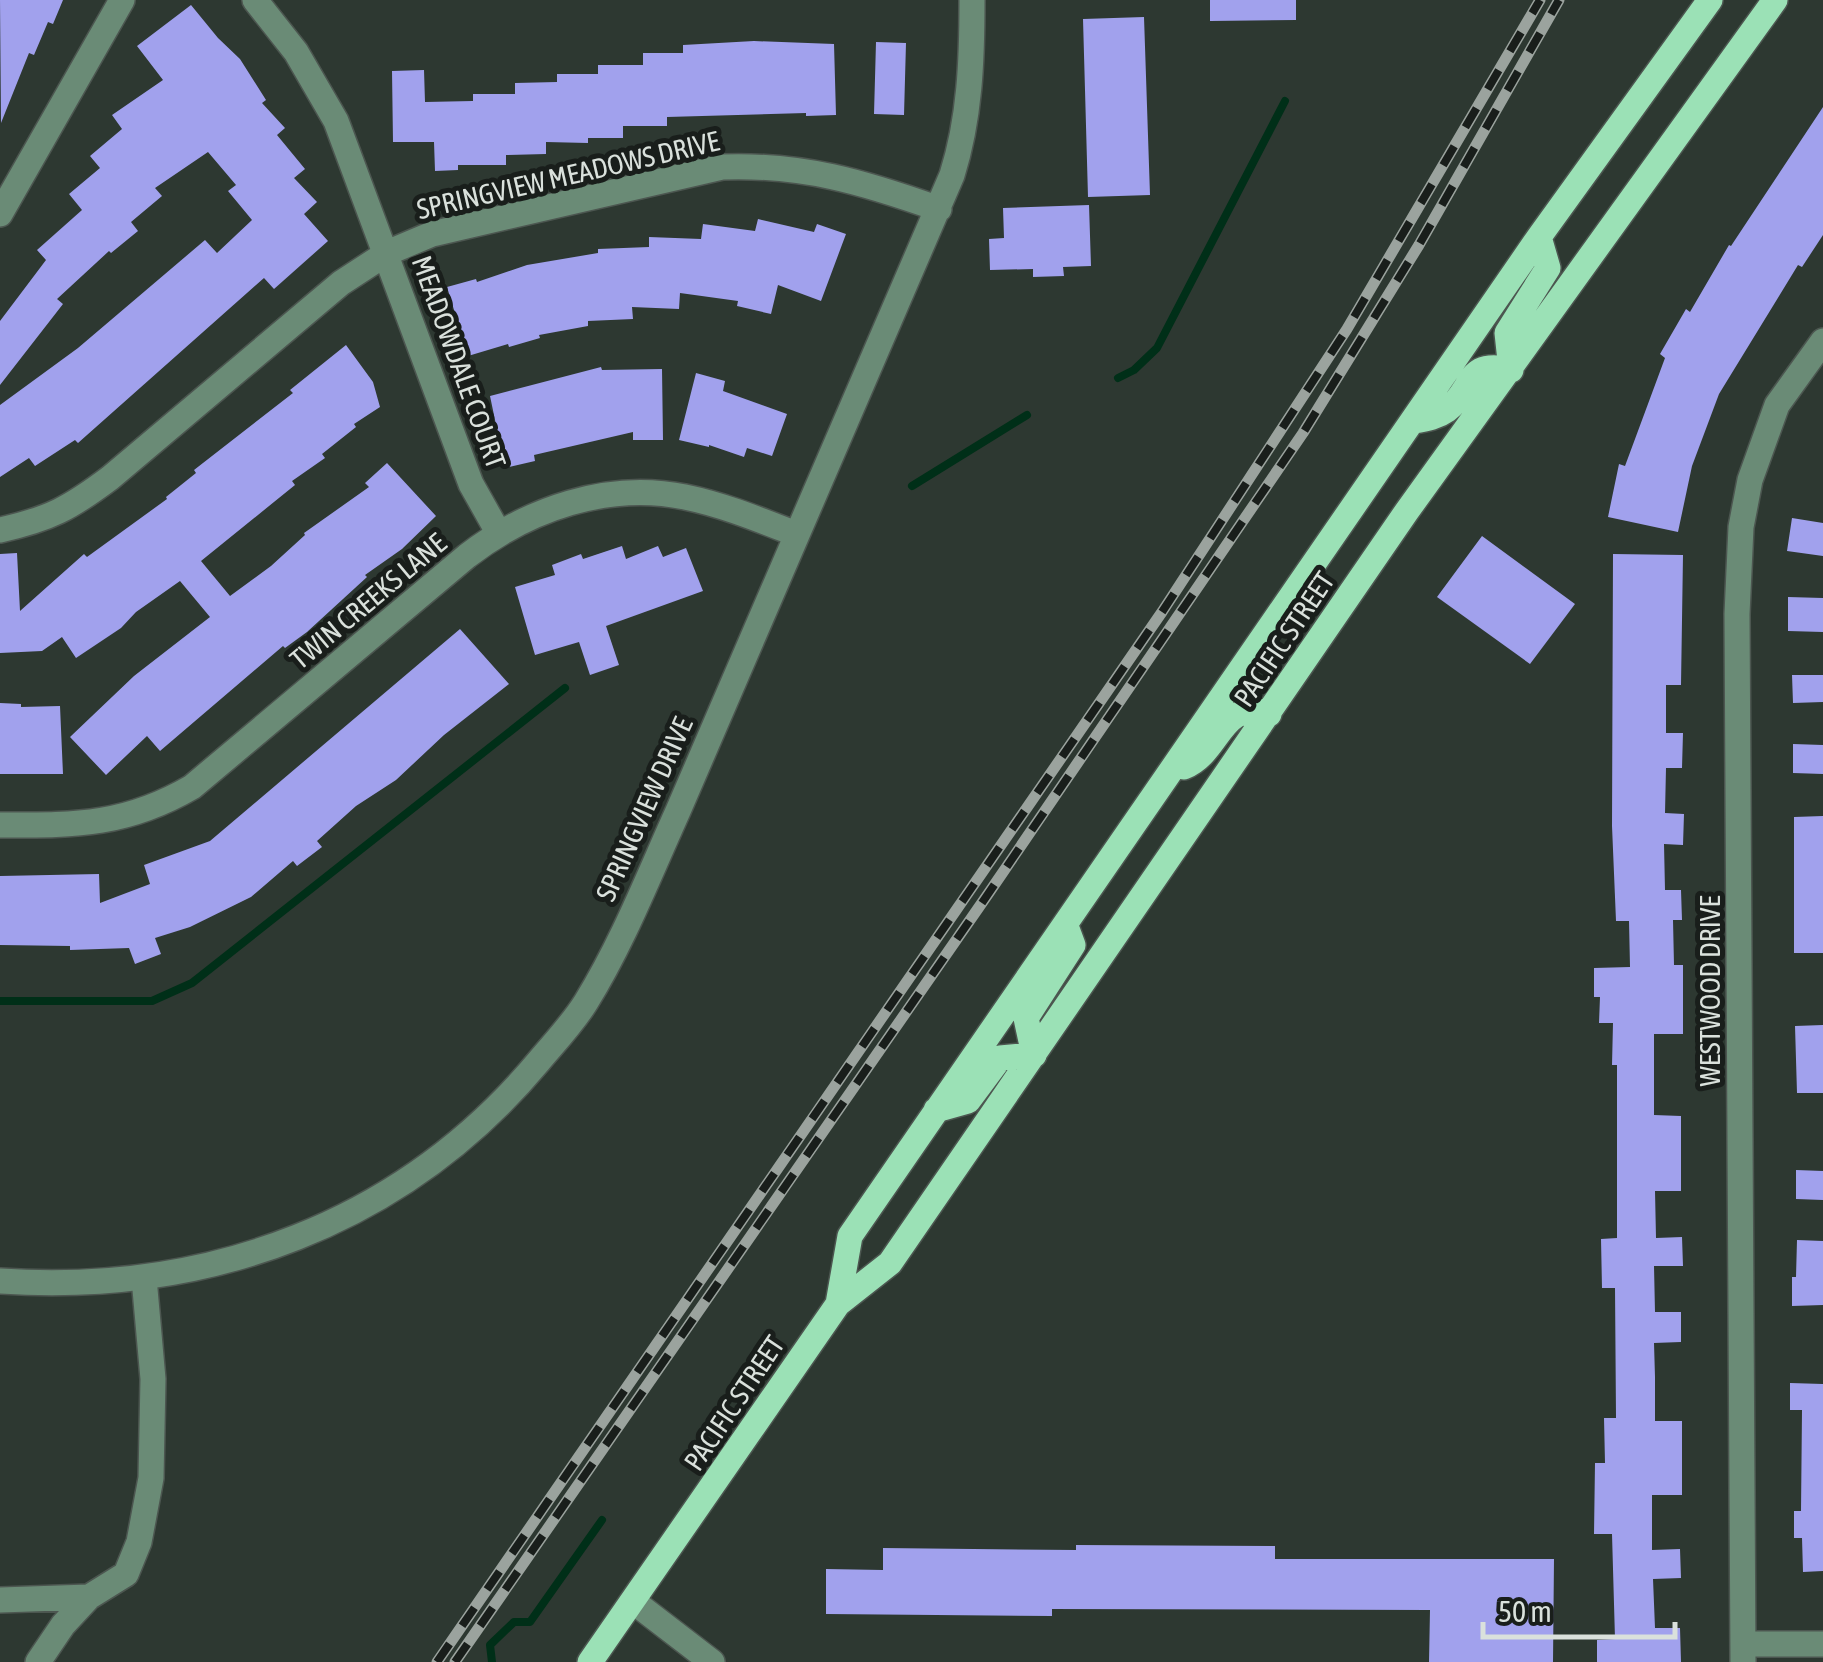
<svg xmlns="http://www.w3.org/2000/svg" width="1823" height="1662" viewBox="0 0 1823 1662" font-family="'Asap Condensed',sans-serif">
	<rect width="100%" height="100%" fill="#2d3831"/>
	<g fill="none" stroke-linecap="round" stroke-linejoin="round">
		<path stroke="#002f18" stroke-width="8" d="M1118 378 1134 370 1157 348 1285 101
			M912 486 1027 415
			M0 1001H152L192 983 565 688
			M492 1662 490 1645 514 1622H530L602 1520"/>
	</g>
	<path fill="#a1a1ed" d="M0 0H63L53 24 48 22 34 55 29 53 1 123Z
		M1210 0H1296V20L1210 21Z
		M191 5 218 38 240 59 266 100 262 103 285 128 277 135 305 169 294 178 317 202 304 214 328 241 274 289 264 278 78 443 75 440 35 466 29 458 0 477V405L78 348 205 240 217 253 252 220 228 191 236 185 208 152 155 188 162 196 131 222 138 231 111 253 109 251 57 299 63 304 0 385V321L46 260 37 250 82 210 69 194 100 168 90 156 122 129 112 115 163 80 137 46Z
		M1144 17 1150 195 1088 197 1083 19Z
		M754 41 834 44 836 115 806 116V113L667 117V126H623V138H588V143L546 142V154L506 155V165H458V170L435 171 434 142H393L392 71 424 70 425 102 473 101V94H515V83L557 82V74H598V65H643V53H683V45Z
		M876 42 906 43 904 115 874 114Z
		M1823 107V235L1802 267 1798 265 1719 394 1692 466 1678 532 1608 517 1619 464 1625 466 1665 358 1660 354 1686 309 1690 312 1729 245 1731 246Z
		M1089 205 1091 266 1063 267 1064 276 1033 277V269L990 270 989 239 1004 238 1003 208Z
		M758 219 814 232 817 224 846 234 821 301 778 285 771 314 737 306 738 301 680 293 679 309 632 307 633 319 588 321V326L539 335 540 338 509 347 508 344 468 356 447 287 476 279 477 282 527 265 598 253V249L649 247V237L701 239 703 224 755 231Z
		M346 345 373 382 380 407 354 424 356 427 322 454 325 458 292 481 295 485 201 561 230 596 271 566 305 535 304 533 369 487 365 483 387 463 436 516 402 549 365 575 367 577 307 632 285 648 283 646 160 751 147 736 106 775 70 737 134 676 210 617 180 581 136 612 121 628 76 658 62 637 42 651 0 653V554L17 553 20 611 84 554 87 557 167 499 166 497 196 473 194 470 293 393 290 390Z
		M601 367 602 370 662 369 663 440H633V432L534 455 535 461 505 468 490 396Z
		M696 373 725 381 723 391 787 414 772 456 747 448 744 457 709 445V447L679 440Z
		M1792 518 1823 523V556L1787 551Z
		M1482 536 1575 604 1530 664 1437 597Z
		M622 546 626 559 658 546 663 557 686 548 703 591 606 626 619 665 590 675 579 642 535 655 515 587 555 575 552 565 581 554 583 559Z
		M1613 554 1683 555 1681 685H1666V733H1683L1682 768H1666L1665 813 1684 814 1683 845 1664 844 1665 890H1681L1682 920H1673L1674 965H1683V1034H1654V1115L1681 1116V1191H1655L1656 1238 1682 1237 1683 1266H1654L1655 1312H1681V1342L1654 1343 1655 1377V1421H1682V1495H1652V1550L1680 1549 1681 1578 1653 1579 1655 1628H1680L1681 1662H1597V1640L1615 1639 1612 1534H1594L1595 1463H1605L1604 1418H1616L1615 1288H1602L1601 1239 1617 1238V1065H1612L1613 1023H1599L1600 997H1594V968L1630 967 1629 921H1616L1612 826Z
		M1788 597 1823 598V632L1788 631Z
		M460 629 509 684 444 735 396 780 356 806 317 841 322 847 297 866 293 861 251 897 190 927 155 938 161 954 135 964 129 948 70 950V946L0 945V876L99 874 100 903 150 884 144 865 210 841Z
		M1792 675H1823V702L1793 703Z
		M0 703 21 704V707L60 706 63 774H0Z
		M1793 744 1823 745V774L1793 773Z
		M1823 816V953H1794V817Z
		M1823 1025V1093H1797L1795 1026Z
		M1796 1170 1823 1171V1200L1796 1199Z
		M1797 1240 1823 1241V1305L1792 1306V1277H1796Z
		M1790 1383 1823 1384V1571L1803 1572 1802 1538H1794V1511H1801L1802 1410H1790Z
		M1076 1545 1275 1546V1559H1554L1553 1662H1429L1430 1610 1052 1609V1616L826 1614V1569L883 1570V1548L1076 1550Z"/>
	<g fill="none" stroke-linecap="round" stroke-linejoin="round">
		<defs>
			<path id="minor" d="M255 0 296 52 336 121 471 484 498 532
				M0 214 122 0
				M0 530C50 519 70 508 110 478L341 283 387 253 432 234 722 167C803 164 863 182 939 209
				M0 825C75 825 125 826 192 787L467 556C528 509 608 481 685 497 724 505 760 520 796 534
				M0 1281C208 1295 403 1224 539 1061 555 1042 573 1023 586 1002 623 942 649 875 678 811L952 175C970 118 972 60 972 0
				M0 1600 89 1597
				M634 1602 712 1662
				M1743 1644H1823
				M38 1662 63 1625 89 1597 126 1574 139 1542 151 1478 153 1379 144 1278
				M1743 1662 1737 614 1741 527 1750 480 1777 405 1823 341"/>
			<path id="major" d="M1511 370 1507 333 1548 268 1539 237
				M1415 421C1427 419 1437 417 1447 410 1475 388 1465 359 1511 370
				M1184 767C1221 752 1220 698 1269 714
				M1034 1055 1026 1018 1073 945 1066 926
				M936 1110 968 1101 1000 1058 1034 1055
				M838 1304 850 1236 1539 237 1710 0
				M590 1662 838 1304 890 1263 1407 511 1775 0"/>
		</defs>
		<use href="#minor" stroke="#4c5650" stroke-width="28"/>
		<use href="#major" stroke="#4c5650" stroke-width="28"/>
		<use href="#minor" stroke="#6a8b76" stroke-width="25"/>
		<use href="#major" stroke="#9be1b6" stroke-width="25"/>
		<defs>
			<path id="rail" d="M437 1662 1162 612 1347 329 1540 0
				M455 1662 986 897 1303 433 1419 245 1559 0"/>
		</defs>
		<use href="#rail" stroke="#9ba39e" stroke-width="11"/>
		<use href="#rail" stroke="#191e1b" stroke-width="8" stroke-dasharray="22" stroke-linecap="butt"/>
	</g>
	<g text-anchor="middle" stroke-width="10" stroke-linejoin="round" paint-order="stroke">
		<g font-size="28" fill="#dae1dc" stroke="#191e1b">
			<text transform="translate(568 175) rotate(-13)" y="10">SPRINGVIEW MEADOWS DRIVE</text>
			<text transform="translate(459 362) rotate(70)" y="10">MEADOWDALE COURT</text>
			<text transform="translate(368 601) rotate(-40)" y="10">TWIN CREEKS LANE</text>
			<text transform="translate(1284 639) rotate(-56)" y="10">PACIFIC STREET</text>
			<text transform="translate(644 809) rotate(-66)" y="10">SPRINGVIEW DRIVE</text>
			<text transform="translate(1710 991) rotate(-90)" y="10">WESTWOOD DRIVE</text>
			<text transform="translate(734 1403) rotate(-56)" y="10">PACIFIC STREET</text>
		</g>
	</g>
	<path d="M1483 1622v15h192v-15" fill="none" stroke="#dae1dc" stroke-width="5"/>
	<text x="1498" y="1622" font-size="30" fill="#dae1dc" stroke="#191e1b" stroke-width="8" paint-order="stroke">50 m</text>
</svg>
